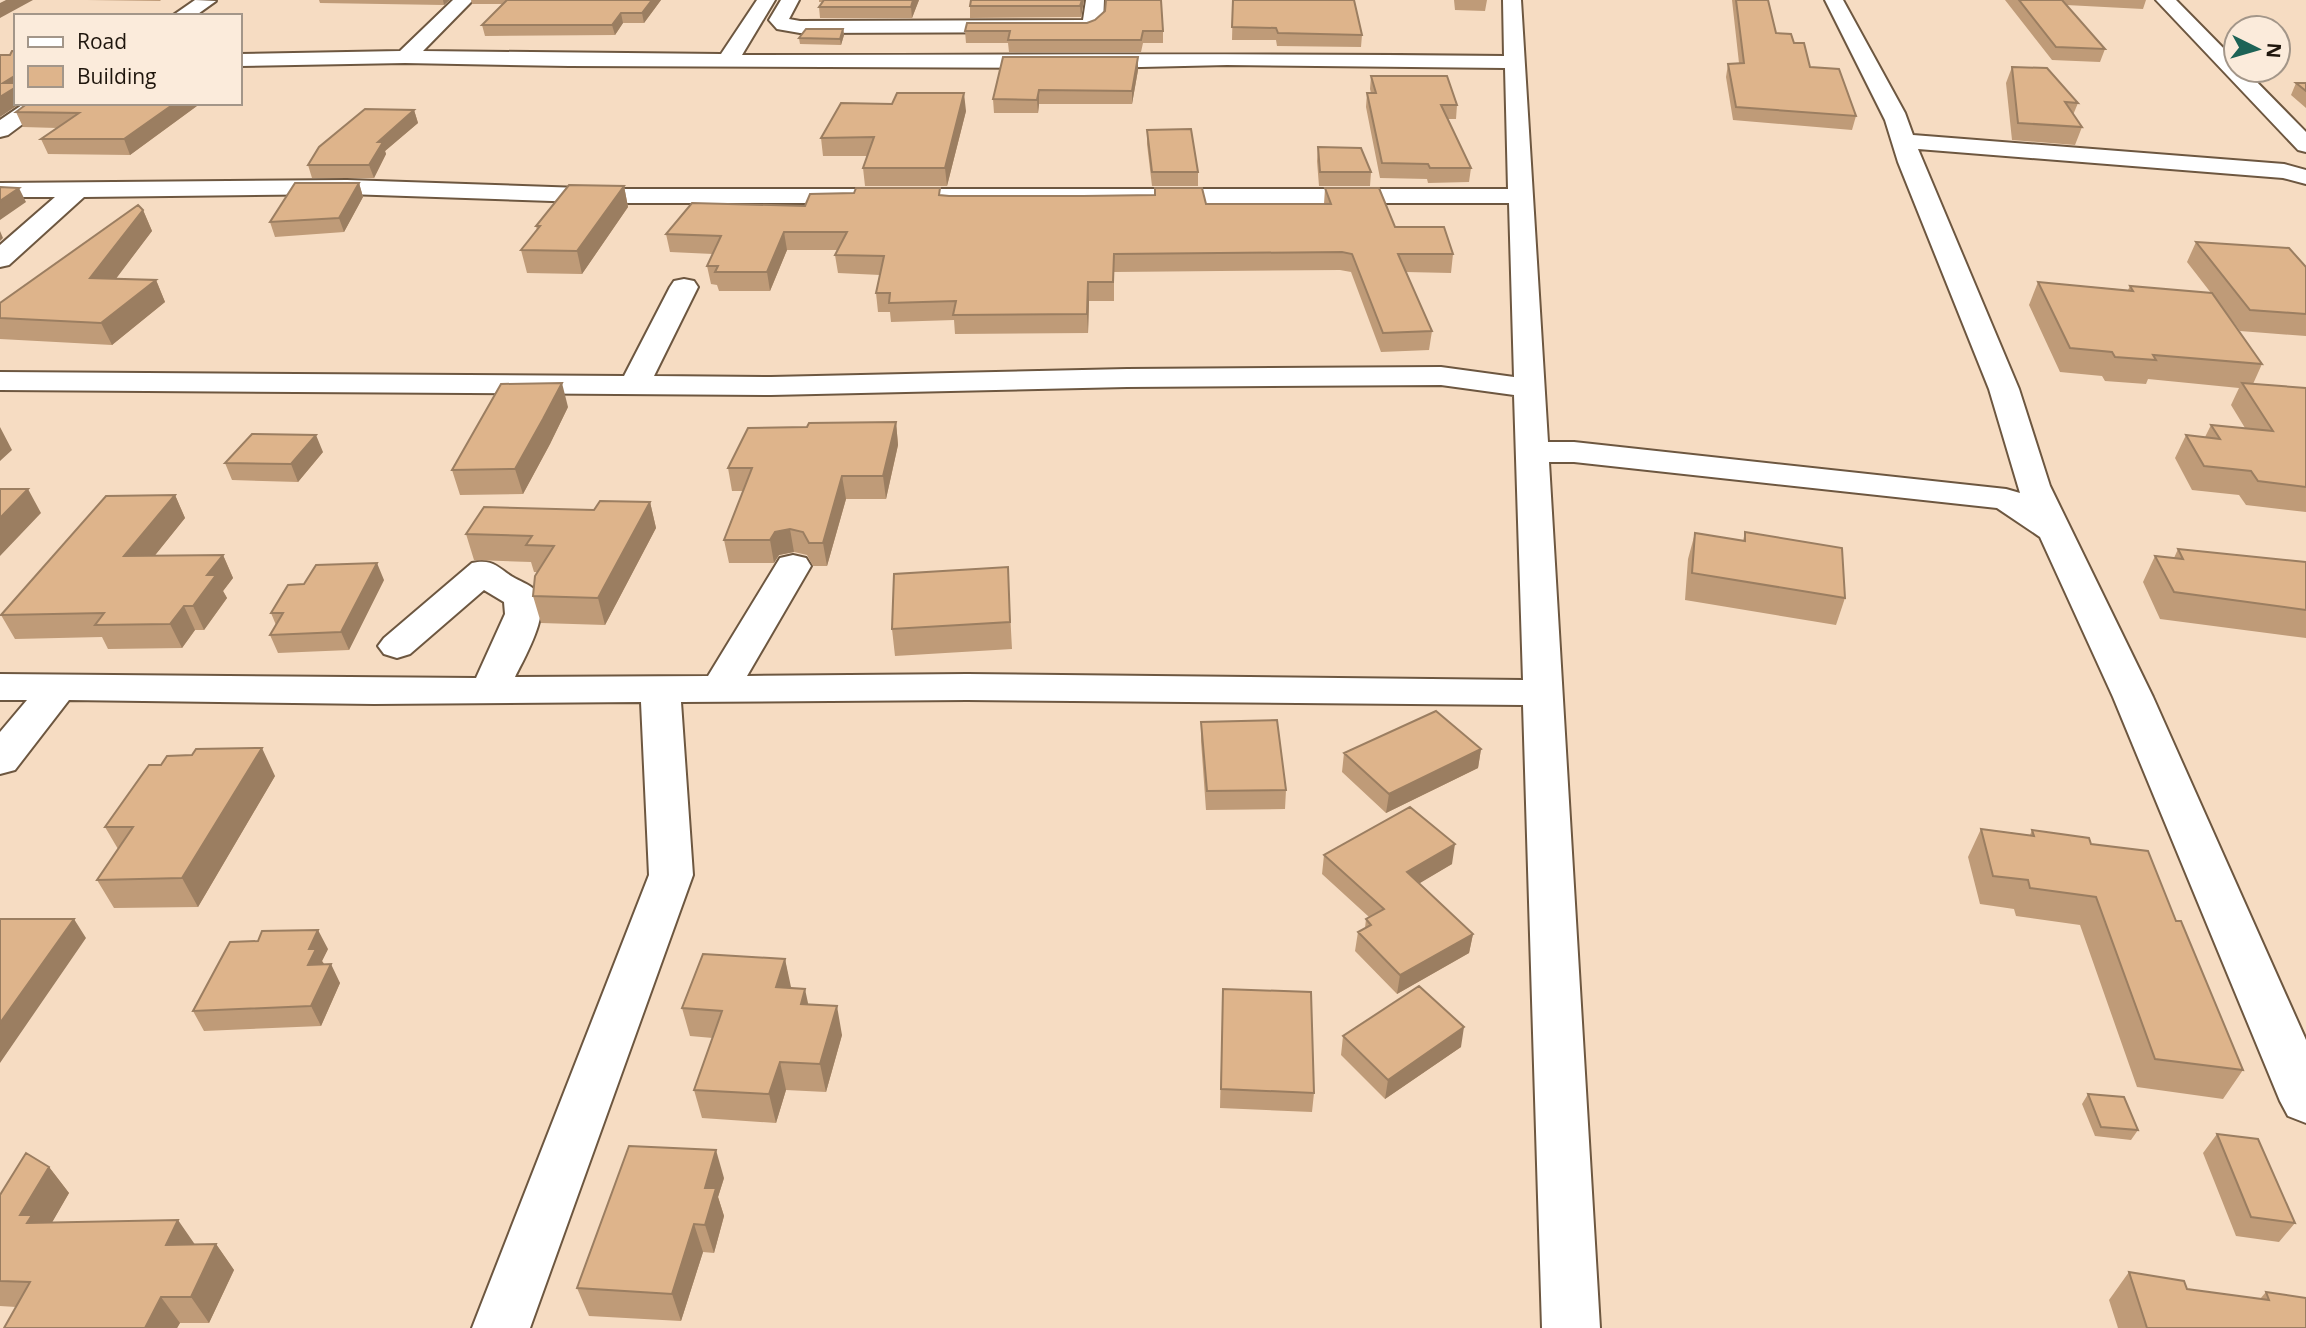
<svg xmlns="http://www.w3.org/2000/svg" width="2306" height="1328" viewBox="0 0 2306 1328" font-family="'Open Sans',sans-serif">
	<rect width="100%" height="100%" fill="#f6dcc2"/>
	<g fill="none" stroke-linecap="round" stroke-linejoin="round">
		<defs>
			<path id="minor" d="M195 0 216 1 195 16H172Z
				M453 0H473L423 51 721 54 757 0H775L742 55C996 55 1250 53 1504 56L1503 0H1521L1548 442H1574L2006 489 2020 493 1989 389 1898 162 1885 120 1825 0H1843L1905 113 1913 135 2284 164 2306 170V184L2283 178 1918 149 2019 389 2050 486 2153 697 2306 1040V1123L2288 1116 2280 1101 2113 697 2040 537 1997 508 1574 462H1549L1600 1328H1542L1523 705 967 700 681 702 693 875 530 1328H472L649 875 641 702 374 704 69 700 15 770 0 774V732L27 700H0V674L476 678 505 614 504 602 484 590 410 654 397 658 384 654 378 646 384 638 472 563C492 559 496 566 511 576 519 581 529 584 535 590 554 608 524 658 515 677L708 676 780 558 793 555 806 558 811 566 747 676 967 674 1523 680 1514 395 1441 385 1127 387 771 395 0 390V372L624 376 670 287 674 281 684 279 694 281 698 287 654 376 771 377 1127 369 1441 367 1514 377 1509 203H610L347 194 84 197 9 265 0 267V245L55 197H0V183L347 180 610 189H1508L1505 68 1227 65 1098 68 569 66 405 63 240 66V54L400 51Z
				M781 0H799L789 19 800 21 1083 20 1086 0H1104L1103 22 1094 30 1087 32 800 33 777 29 769 20Z
				M2156 0H2176L2236 61V70H2245L2306 132V152L2298 150Z
				M25 103H51L8 135 0 137V120Z"/>
		</defs>
		<use href="#minor" stroke="#6d5740" stroke-width="4"/>
		<use href="#minor" fill="#fff" fill-rule="evenodd"/>
	</g>
	<path fill="#bf9b78" d="M87 0H161L160 1Z
		M319 0H450L444 5 320 3Z
		M471 0H661L644 23H623L615 35 485 36 482 25 502 4H472Z
		M819 0H919L912 18H820L819 7 822 2H819Z
		M1084 0 1081 17 970 18V6Z
		M1233 0 1362 35 1361 47 1277 46 1276 40H1232Z
		M1454 0H1487L1485 11 1455 10Z
		M1732 0H1768L1776 33 1794 43 1810 67 1856 116 1852 130 1733 120 1726 77 1728 64 1739 63Z
		M2005 0H2146L2143 9 2066 5 2105 49 2100 62 2052 60Z
		M843 29 844 35 841 45 800 44 799 38Z
		M965 31H1163V43H1143L1141 52H1009L1008 43H966Z
		M2012 67 2078 103 2073 115 2082 127 2075 145 2012 140 2006 83Z
		M1138 70 1132 104H1039L1038 113H994L993 99Z
		M1371 76 1457 105 1456 119H1447L1471 168 1469 182 1428 183 1427 179 1380 178 1366 107 1367 93H1371L1370 89Z
		M2296 83H2306V108L2291 95Z
		M28 103H201L130 155 48 154 41 139 57 128 23 127 16 112Z
		M414 110 418 123 385 151 386 154 374 178H312L308 165Z
		M966 111 947 186H865L863 168 867 156H823L821 138Z
		M1147 130 1198 172V186H1152L1147 144Z
		M1318 147 1371 172 1370 186H1319L1317 161Z
		M359 183 363 197 344 232 275 237 270 222Z
		M624 186 628 207 582 274 527 273 521 250 537 230 536 226Z
		M1155 188 1206 204H1324L1325 188 1395 227 1453 254 1451 273 1406 272 1432 331 1429 350 1381 352 1351 272 1340 270 1114 272V301H1089L1088 333 955 334 954 320 891 322 890 312H878L876 293 880 275 838 273 835 255 838 250H787L770 291H719L717 285 711 284 707 266 713 254 670 252 666 234 805 206 941 195 1083 196 1155 195Z
		M143 210 152 231 115 279 156 280 165 302 112 345 0 339V303Z
		M2196 242 2306 267V336L2240 331 2228 315 2262 364 2253 384 2306 388V512L2246 505 2239 495 2192 490 2175 458 2186 435 2205 437 2211 425 2245 428 2231 405 2239 388 2148 379 2146 384 2105 381 2102 376 2060 372 2029 305 2038 282 2128 290 2130 286 2211 293 2187 262Z
		M568 407 550 444 523 494 460 495 452 470Z
		M896 422 898 445 886 499H846L827 566H813L807 555 794 552 779 555 774 563H729L724 540 743 491H732L728 468 807 427Z
		M323 452 298 482 232 480 225 463Z
		M175 495 185 518 155 555H223L233 578 223 591 227 598 204 630H195L182 648 108 649 102 637 15 639 1 615Z
		M650 502 656 528 605 625 541 623 533 596 538 572H534L531 562 474 560 466 534 594 510Z
		M1745 532 1845 598 1836 625 1685 600 1688 559 1695 533 1743 541Z
		M2178 549 2306 562V638L2160 619 2143 582 2155 556 2174 558Z
		M384 580 349 650 278 653 270 635 276 625 271 613Z
		M1009 594 1012 649 895 656 892 629Z
		M1201 722 1286 790 1285 809 1206 810 1201 741Z
		M1481 749 1478 768 1386 813 1342 772 1344 753Z
		M161 765 275 776 198 907 114 908 97 880 118 849 105 827Z
		M1981 829 2030 835 2032 830 2091 844 2176 921 2243 1070 2223 1099 2137 1087 2080 925 2016 916 2014 909 1980 904 1968 857Z
		M1324 855 1452 864 1419 883 1473 934 1469 953 1397 994 1355 951 1358 932 1365 928 1366 919 1369 917 1322 874Z
		M328 949 322 961 340 983 321 1026 204 1031 193 1011Z
		M785 959 790 988 842 1035 826 1092 786 1090 776 1123 702 1118 694 1090 713 1038 690 1036 682 1008Z
		M1223 989 1314 1093 1312 1112 1220 1108Z
		M1343 1036 1461 1047 1385 1099 1341 1055Z
		M2088 1094 2138 1130 2131 1140 2095 1136 2082 1104Z
		M2217 1134 2295 1223 2279 1242 2236 1236 2203 1153Z
		M49 1167 69 1193 52 1222 195 1244H216L234 1270 209 1323H180L177 1328H4L16 1307 0 1306V1195Z
		M724 1178 718 1197 724 1216 714 1253 703 1252 681 1321 589 1316 577 1288Z
		M2129 1272 2187 1289 2260 1299 2266 1292 2306 1328H2118L2109 1300Z"/>
	<path fill="#9b7e61" d="M6 0H33L0 18V3Z
		M443 0H450L444 5Z
		M652 0H661L644 23 642 13Z
		M913 0H919L912 18 911 7Z
		M1082 0H1084L1081 17 1080 6Z
		M621 13 623 23 615 35 612 25Z
		M843 29 844 35 841 45 840 39Z
		M1138 57V70L1132 104V91Z
		M16 75V103H21L0 117V97L3 83Z
		M1039 90V104L1038 113 1037 100Z
		M964 93 966 111 947 186 945 168Z
		M175 103H201L130 155 124 139Z
		M414 110 418 123 385 151 386 154 374 178 369 165 378 142Z
		M359 183 363 197 344 232 339 218Z
		M624 186 628 207 582 274 577 251Z
		M19 188 26 202 0 220V201Z
		M143 210 152 231 100 300 90 278Z
		M0 231 3 238 0 241Z
		M784 232 787 250 770 291 767 272Z
		M156 280 165 302 112 345 101 323Z
		M1088 282 1089 301 1088 333 1087 314Z
		M562 383 568 407 550 444 523 494 515 469Z
		M896 422 898 445 886 499 883 476Z
		M0 427 12 450 0 461Z
		M316 435 323 452 298 482 291 464Z
		M842 476 846 499 827 566 823 543Z
		M28 489 41 513 0 556V518Z
		M175 495 185 518 136 579 124 556Z
		M650 502 656 528 605 625 598 598Z
		M790 529 794 552 779 555 774 563 770 540 775 532Z
		M223 555 233 578 223 591 227 598 204 630 193 606 207 575Z
		M377 563 384 580 349 650 341 632Z
		M184 606 195 630 182 648 170 624Z
		M262 748 275 776 198 907 182 878Z
		M1481 749 1478 768 1386 813 1389 794Z
		M1455 844 1452 864 1405 892 1407 872Z
		M74 919 86 938 0 1063V1023Z
		M318 930 328 949 322 961 326 968 308 965 309 949Z
		M1473 934 1469 953 1397 994 1400 975Z
		M785 959 791 987 782 1015 776 987Z
		M331 964 340 983 321 1026 311 1006Z
		M805 989 811 1017 801 1004Z
		M837 1006 842 1035 826 1092 820 1064Z
		M1464 1027 1461 1047 1385 1099 1388 1080Z
		M780 1062 786 1090 776 1123 769 1094Z
		M716 1150 724 1178 718 1197 724 1216 714 1253 705 1225V1188Z
		M49 1167 69 1193 46 1233 48 1249 20 1215Z
		M178 1220 196 1246 166 1245Z
		M694 1224 703 1252 681 1321 672 1294Z
		M216 1244 234 1270 209 1323 191 1297Z
		M161 1297 180 1323 177 1328H145Z"/>
	<path fill="#deb48b" stroke="#9b7e61" stroke-width="2" d="M507 0H652L642 13H621L612 25H482Z
		M824 0H913L911 7H819Z
		M971 0H1082L1080 6H970Z
		M1106 0H1161L1163 31H1143L1141 40H1008L1010 31H965L967 23H1087L1095 20 1105 11Z
		M1233 0H1354L1362 35 1278 33 1276 28 1232 27Z
		M1736 0H1768L1776 33 1791 34 1794 43H1804L1810 67 1839 69 1856 116 1736 107 1728 64 1744 63Z
		M2019 0H2062L2105 49 2056 47Z
		M806 29H843L840 39 799 38Z
		M12 51H16V75L3 83H16V87L0 97V55H10Z
		M1003 57H1138L1132 91 1039 90 1037 100 993 99Z
		M2012 67 2047 68 2078 103 2065 102 2082 127 2018 123Z
		M1371 76H1447L1457 105H1441L1471 168H1430L1428 164 1382 163 1367 93H1376Z
		M2296 83H2306V91Z
		M897 93H964L945 168H863L874 137 821 138 841 103 892 104Z
		M28 103H175L124 139H41L79 113 16 112Z
		M365 109 414 110 378 142H383L369 165H308L319 147Z
		M1191 129 1198 172H1152L1147 130Z
		M1318 147 1361 148 1371 172H1320Z
		M295 183H359L339 218 270 222Z
		M569 185 624 186 577 251 521 250 540 226H536Z
		M0 187 19 188 0 201Z
		M856 188H940L939 195 949 196H1083L1155 195V188H1202L1206 204H1331L1325 188H1379L1395 227H1444L1453 254H1398L1432 331 1383 333 1352 254 1342 252 1114 254 1113 282H1088L1087 314 953 315 956 301 889 303 890 293H876L884 256 835 255 847 232H784L767 272H715L718 266H707L721 236 666 234 692 203 805 206 810 194 854 193Z
		M138 205 143 210 90 278 156 280 101 323 0 318V303Z
		M2196 242 2289 248 2306 267V314L2250 310Z
		M2038 282 2133 291 2130 286 2212 293 2262 364 2153 355 2156 360 2115 357 2112 352 2070 348Z
		M562 383 543 419 515 469 452 470 501 384Z
		M2242 383 2306 388V487L2258 481 2251 471 2204 466 2186 435 2220 439 2211 425 2273 431Z
		M896 422 883 476H842L823 543H809L803 532 790 529 775 532 770 540H724L752 468H728L748 428 807 427 809 423Z
		M252 434 316 435 291 464 225 463Z
		M0 489H28L0 518Z
		M175 495 124 556 223 555 207 575H216L193 606H184L170 624 95 625 104 613 1 615 106 496Z
		M600 501 650 502 598 598 533 596 535 576 554 546 526 545 532 536 466 534 484 507 594 510Z
		M1745 532 1842 548 1845 598 1692 573 1695 533 1745 541Z
		M2178 549 2306 562V610L2174 592 2155 556 2183 559Z
		M377 563 341 632 270 635 283 613H271L288 585 304 584 316 565Z
		M1008 567 1010 622 892 629 894 574Z
		M1436 711 1481 749 1389 794 1344 753Z
		M1277 720 1286 790 1207 791 1201 722Z
		M262 748 182 878 97 880 133 827H105L149 765H161L167 756 192 755 196 749Z
		M1410 807 1455 844 1407 872 1473 934 1400 975 1358 932 1371 925 1366 919 1384 909 1324 855Z
		M1981 829 2034 836 2032 830 2089 838 2091 844 2148 851 2176 921H2181L2243 1070 2155 1059 2096 897 2030 888 2028 880 1993 876Z
		M0 919H74L0 1023Z
		M318 930 309 949H316L308 965 331 964 311 1006 193 1011 230 942 258 941 262 931Z
		M703 954 785 959 776 987 805 989 801 1004 837 1006 820 1064 780 1062 769 1094 694 1090 722 1011 682 1008Z
		M1419 986 1464 1027 1388 1080 1343 1036Z
		M1223 989 1311 992 1314 1093 1221 1089Z
		M2088 1094 2124 1097 2138 1130 2101 1127Z
		M2217 1134 2258 1139 2295 1223 2251 1217Z
		M629 1146 716 1150 705 1188H716L705 1225 694 1224 672 1294 577 1288Z
		M26 1153 49 1167 20 1215H32L27 1223 178 1220 166 1245 216 1244 191 1297H161L145 1328H4L30 1282 0 1281V1195Z
		M2129 1272 2184 1281 2187 1289 2269 1300 2266 1292 2306 1298V1328H2147Z"/>
	<rect x="14" y="14" width="228" height="91" fill="#fbebdb" stroke="#a39689" stroke-width="2"/>
	<rect x="28" y="37" width="35" height="10" fill="#ffffff" stroke="#a39689" stroke-width="2"/>
	<text x="77" y="49" font-size="21" fill="#1f160d">Road</text>
	<rect x="28" y="66" width="35" height="21" fill="#deb48b" stroke="#a39689" stroke-width="2"/>
	<text x="77" y="84" font-size="21" fill="#1f160d">Building</text>
	<g transform="translate(2257 49) rotate(95)"><circle r="33" fill="#fbebdb" stroke="#a39689" stroke-width="2"/>
	<path d="M0-5L12 26L0 18L-12 26Z" fill="#1d6356"/>
	<text y="-10" font-size="19" font-weight="bold" text-anchor="middle" fill="#1f160d">N</text>
	</g>
</svg>
